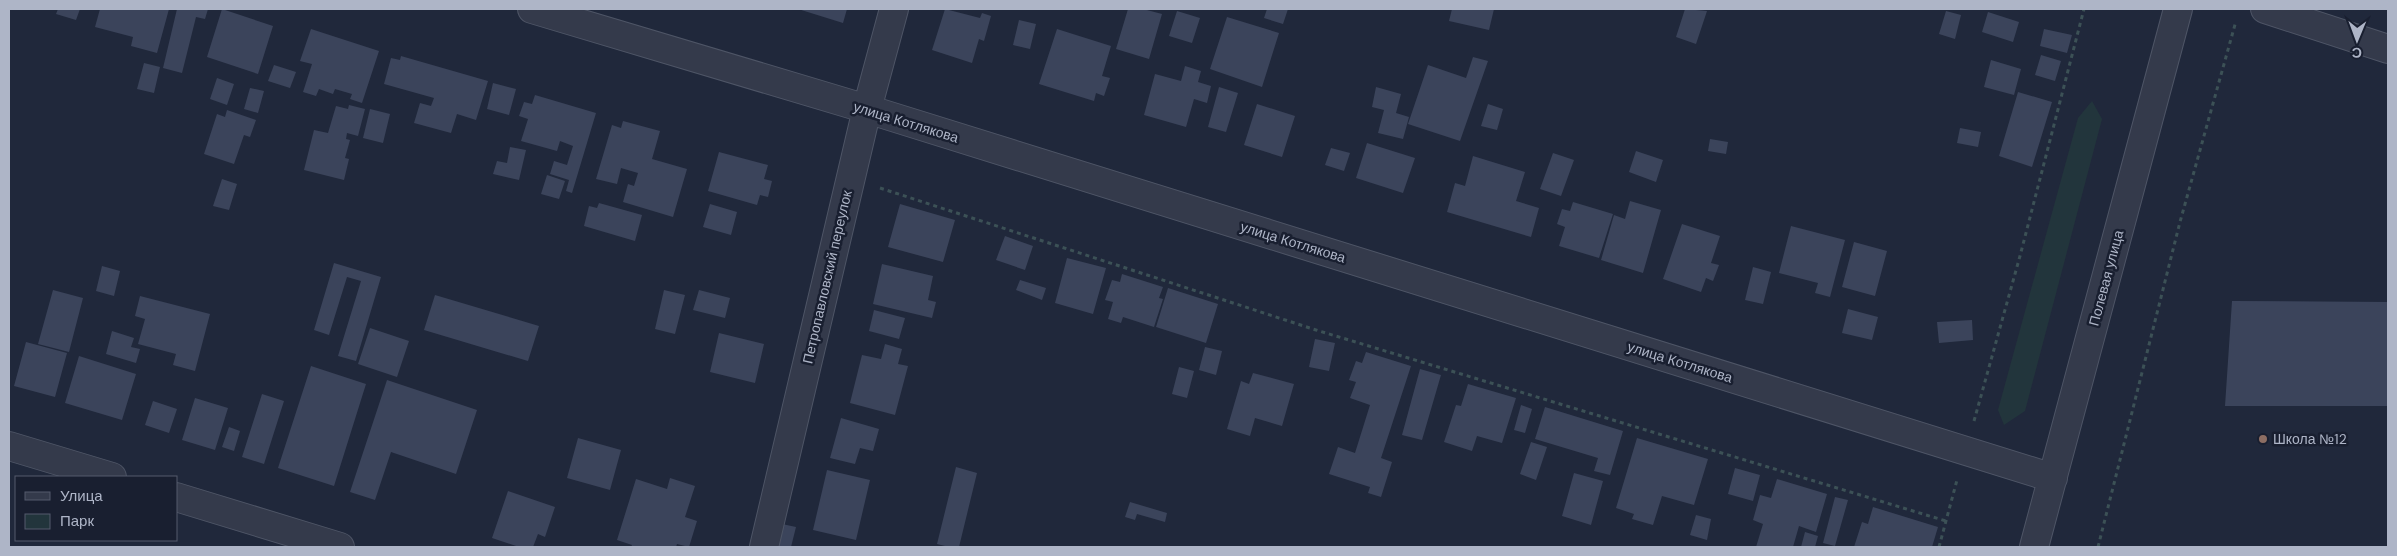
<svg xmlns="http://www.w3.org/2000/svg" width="2397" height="556" viewBox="0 0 2397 556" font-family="'DM Sans',sans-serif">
	<rect width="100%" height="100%" fill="#20283b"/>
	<path fill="#22353c" d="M2092 101 2102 119 2025 411 2004 425 1998 410 2078 118Z"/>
	<path fill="#3b445b" d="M58 9H80L76 20 56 14Z
		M100 9H169L157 53 131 46 133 37 95 27Z
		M177 9H208L205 19 196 17 182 73 163 68Z
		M222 9 273 26 258 74 207 57Z
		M798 9H847L843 23Z
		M945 9 980 18 982 13 991 16 984 41 979 39 972 63 932 50Z
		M1128 9H1143L1162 14 1149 59 1116 49Z
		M1267 9H1288L1283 24 1264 18Z
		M1452 9H1494L1489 30 1449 21Z
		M1685 9 1707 11 1696 44 1676 37Z
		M1177 11 1200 18 1192 43 1169 36Z
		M1946 11 1961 15 1955 39 1939 34Z
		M1988 12 2019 22 2013 42 1982 32Z
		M1227 17 1279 33 1262 87 1210 69Z
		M1019 20 1036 24 1030 49 1013 45Z
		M311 29 379 51 362 103 350 99 352 94 335 89 333 94 319 89 316 96 303 92 312 64 300 61Z
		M1057 29 1111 46 1102 76 1110 78 1104 96 1096 93 1094 101 1039 84Z
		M2044 29 2072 35 2067 53 2040 46Z
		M2041 55 2061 61 2055 81 2035 75Z
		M401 56 488 81 476 120 457 114 451 133 414 123 420 103 431 106 434 98 384 84 391 58 400 60Z
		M1473 57 1488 61 1460 141 1408 124 1428 65 1466 78Z
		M1991 60 2021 69 2014 95 1984 87Z
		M144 63 160 67 154 93 137 89Z
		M274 65 296 72 290 88 268 81Z
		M1185 66 1201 71 1198 82 1211 86 1207 103 1194 99 1186 127 1144 115 1155 74 1181 81Z
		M217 78 234 84 227 105 210 99Z
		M493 83 516 89 509 115 487 109Z
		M1219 87 1238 93 1226 132 1208 127Z
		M1376 87 1401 94 1396 113 1409 117 1403 139 1378 133 1384 110 1372 107Z
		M250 88 264 91 258 113 244 109Z
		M2018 92 2052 102 2032 167 1999 156Z
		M535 95 596 113 572 193 566 191 569 180 550 174 554 161 567 165 573 146 560 141 557 151 521 141 528 119 519 116 524 102 532 104Z
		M1257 104 1295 116 1282 157 1244 145Z
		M1488 104 1503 109 1497 130 1481 126Z
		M349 105 365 109 358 136 347 133 346 139 350 140 345 158 349 159 344 180 304 170 314 130 328 133 336 106 348 109Z
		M370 109 390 114 383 143 363 138Z
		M227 110 256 120 250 137 244 135 234 164 204 154 217 114 225 117Z
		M623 121 660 131 652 159 687 169 673 217 623 202 628 184 634 186 638 173 621 168 617 184 596 179 612 125 621 128Z
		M1960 128 1981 132 1978 147 1957 143Z
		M1710 139 1728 142 1726 154 1708 151Z
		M1367 143 1415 158 1403 193 1356 178Z
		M510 147 526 150 519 180 493 174 497 161 507 163Z
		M1331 148 1350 153 1344 171 1325 165Z
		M1636 151 1663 160 1656 182 1629 172Z
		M719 152 768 165 764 179 772 181 768 197 760 195 757 205 708 191Z
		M1553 153 1574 160 1561 196 1540 189Z
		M1473 156 1525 172 1516 201 1539 208 1531 237 1447 212 1455 183 1465 186Z
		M547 175 565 181 559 199 541 194Z
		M222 179 237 184 229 210 213 206Z
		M1630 201 1661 210 1643 273 1601 260 1614 215 1625 219Z
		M1573 202 1613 214 1599 258 1559 246 1565 227 1557 224 1562 209 1570 211Z
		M599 203 642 215 635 241 584 226 589 206 597 208Z
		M710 204 737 212 731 235 703 227Z
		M900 204 955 220 943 262 888 247Z
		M1682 224 1720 236 1711 263 1719 265 1713 281 1706 278 1701 292 1663 279Z
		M1791 226 1845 240 1830 297 1815 293 1818 283 1779 273Z
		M1005 236 1033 246 1025 270 996 260Z
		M1854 242 1887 251 1875 296 1842 287Z
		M1067 258 1106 268 1093 314 1055 303Z
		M334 263 381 277 356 361 338 356 361 281 347 277 329 335 314 330Z
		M882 264 933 276 928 300 936 302 932 318 873 304Z
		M102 266 120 271 114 296 96 291Z
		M1753 267 1771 272 1763 304 1745 300Z
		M1122 274 1163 287 1159 298 1163 299 1154 327 1123 317 1121 323 1108 319 1113 302 1105 300 1112 280 1120 282Z
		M1020 280 1046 288 1042 300 1016 290Z
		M1168 288 1218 304 1206 343 1156 327Z
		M53 290 83 298 69 352 38 344Z
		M664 290 685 295 675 334 655 329Z
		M699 290 730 298 725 318 693 310Z
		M435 295 539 326 528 361 424 330Z
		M140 296 210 314 195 371 173 365 176 354 138 344 145 319 135 316Z
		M2232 301 2388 302V406H2225Z
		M1848 309 1878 317 1872 340 1842 333Z
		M874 310 905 318 899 339 869 331Z
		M1972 320 1973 340 1939 343 1937 322Z
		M370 328 409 341 397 377 358 364Z
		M112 331 134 338 131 347 140 349 136 363 106 354Z
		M719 333 764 344 755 383 710 372Z
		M1315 339 1335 343 1329 371 1309 367Z
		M26 342 67 353 55 397 14 386Z
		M885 344 902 349 898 364 908 366 895 415 850 403 862 355 881 359Z
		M1205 347 1222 351 1216 375 1199 370Z
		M1366 352 1411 366 1381 458 1392 462 1381 497 1368 493 1370 487 1329 474 1338 447 1355 453 1370 405 1350 398 1356 382 1349 380 1356 361 1362 363Z
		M79 356 136 374 122 420 65 403Z
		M311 366 366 384 334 486 278 468Z
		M1179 367 1194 371 1187 398 1172 394Z
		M1420 369 1441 375 1422 440 1402 435Z
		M1253 373 1294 384 1282 426 1255 418 1250 436 1227 429 1241 381 1249 384Z
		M387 380 477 410 456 474 391 452 375 500 350 492Z
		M1468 384 1516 398 1502 443 1477 436 1472 451 1444 442 1456 405 1461 406Z
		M262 394 284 401 264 464 242 457Z
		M195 398 228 408 215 450 182 440Z
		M153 401 177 409 169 433 145 425Z
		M1521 405 1532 409 1525 433 1514 430Z
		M1545 407 1623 431 1610 475 1594 471 1598 458 1535 439Z
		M841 418 879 429 873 451 860 448 855 464 830 458Z
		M229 427 240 431 234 451 222 447Z
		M578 438 621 450 610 490 567 478Z
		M1637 438 1708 459 1694 505 1662 496 1653 525 1632 519 1634 514 1616 508Z
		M1531 442 1547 447 1536 480 1520 474Z
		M956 467 977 473 959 547H949L937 544Z
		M1735 468 1760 475 1753 501 1728 494Z
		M827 470 870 480 856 540 813 530Z
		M1574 473 1603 481 1591 525 1562 516Z
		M670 478 695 486 685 517 697 521 689 547 677 544 676 547H631L632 545 617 540 636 479 667 489Z
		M1777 479 1827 494 1816 532 1799 526 1793 547H1756L1763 524 1753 520 1760 495 1771 498Z
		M508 491 555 507 545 537 538 534 533 547H519L492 538Z
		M1835 497 1848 500 1835 546 1823 543Z
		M1130 502 1167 513 1165 522 1137 514 1135 520 1125 517Z
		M1873 507 1938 527 1932 547H1854L1862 522 1868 524Z
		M1696 515 1711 519 1707 540 1690 535Z
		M782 524 796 527 791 547H777Z
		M1805 532 1818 536 1815 547H1801Z"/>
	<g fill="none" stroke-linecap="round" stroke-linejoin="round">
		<defs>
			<path id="minor" d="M532 9 867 109 2053 478
				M2265 9 2388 49
				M9 446 112 477
				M176 497 340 547
				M764 547 867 109 894 9
				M2034 547 2178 9"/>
		</defs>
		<use href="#minor" stroke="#4e5566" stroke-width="30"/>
		<path stroke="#3c5156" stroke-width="3" stroke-dasharray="4 4" stroke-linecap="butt" d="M880 188 1316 330 1946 521
			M1974 421 2020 256 2084 9
			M1939 547 1957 480
			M2098 547 2180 222 2236 21"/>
		<use href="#minor" stroke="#343a4b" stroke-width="28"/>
	</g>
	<circle fill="#8d6e63" stroke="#191f30" stroke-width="2" cx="2263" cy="439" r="5"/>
	<g text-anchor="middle" stroke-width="5" stroke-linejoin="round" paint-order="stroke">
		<g font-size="14" fill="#aeb5c7" stroke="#191f30">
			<text transform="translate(906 122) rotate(17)" y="5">улица Котлякова</text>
			<text transform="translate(1293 242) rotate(17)" y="5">улица Котлякова</text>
			<text transform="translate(827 277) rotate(-77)" y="5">Петропавловский переулок</text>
			<text transform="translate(2106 278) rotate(-75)" y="5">Полевая улица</text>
			<text transform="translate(1680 362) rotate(17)" y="5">улица Котлякова</text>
		</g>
		<g font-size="14" fill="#aeb5c7" stroke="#191f30" text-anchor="start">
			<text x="2273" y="444">Школа №12</text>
		</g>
	</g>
	<rect width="2397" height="556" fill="none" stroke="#aeb5c7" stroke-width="20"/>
	<rect x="15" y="476" width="162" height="65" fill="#191f30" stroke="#555b6c"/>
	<rect x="25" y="492" width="25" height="8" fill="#343a4b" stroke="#555b6c"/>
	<text x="60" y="501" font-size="15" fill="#aeb5c7">Улица</text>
	<rect x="25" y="514" width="25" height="15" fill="#22353c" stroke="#555b6c"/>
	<text x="60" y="526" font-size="15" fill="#aeb5c7">Парк</text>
	<g transform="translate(2357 40) rotate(181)" stroke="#191f30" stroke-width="4" paint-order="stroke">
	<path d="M0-4L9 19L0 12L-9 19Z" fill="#aeb5c7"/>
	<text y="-8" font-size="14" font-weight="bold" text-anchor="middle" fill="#aeb5c7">С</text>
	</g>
</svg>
